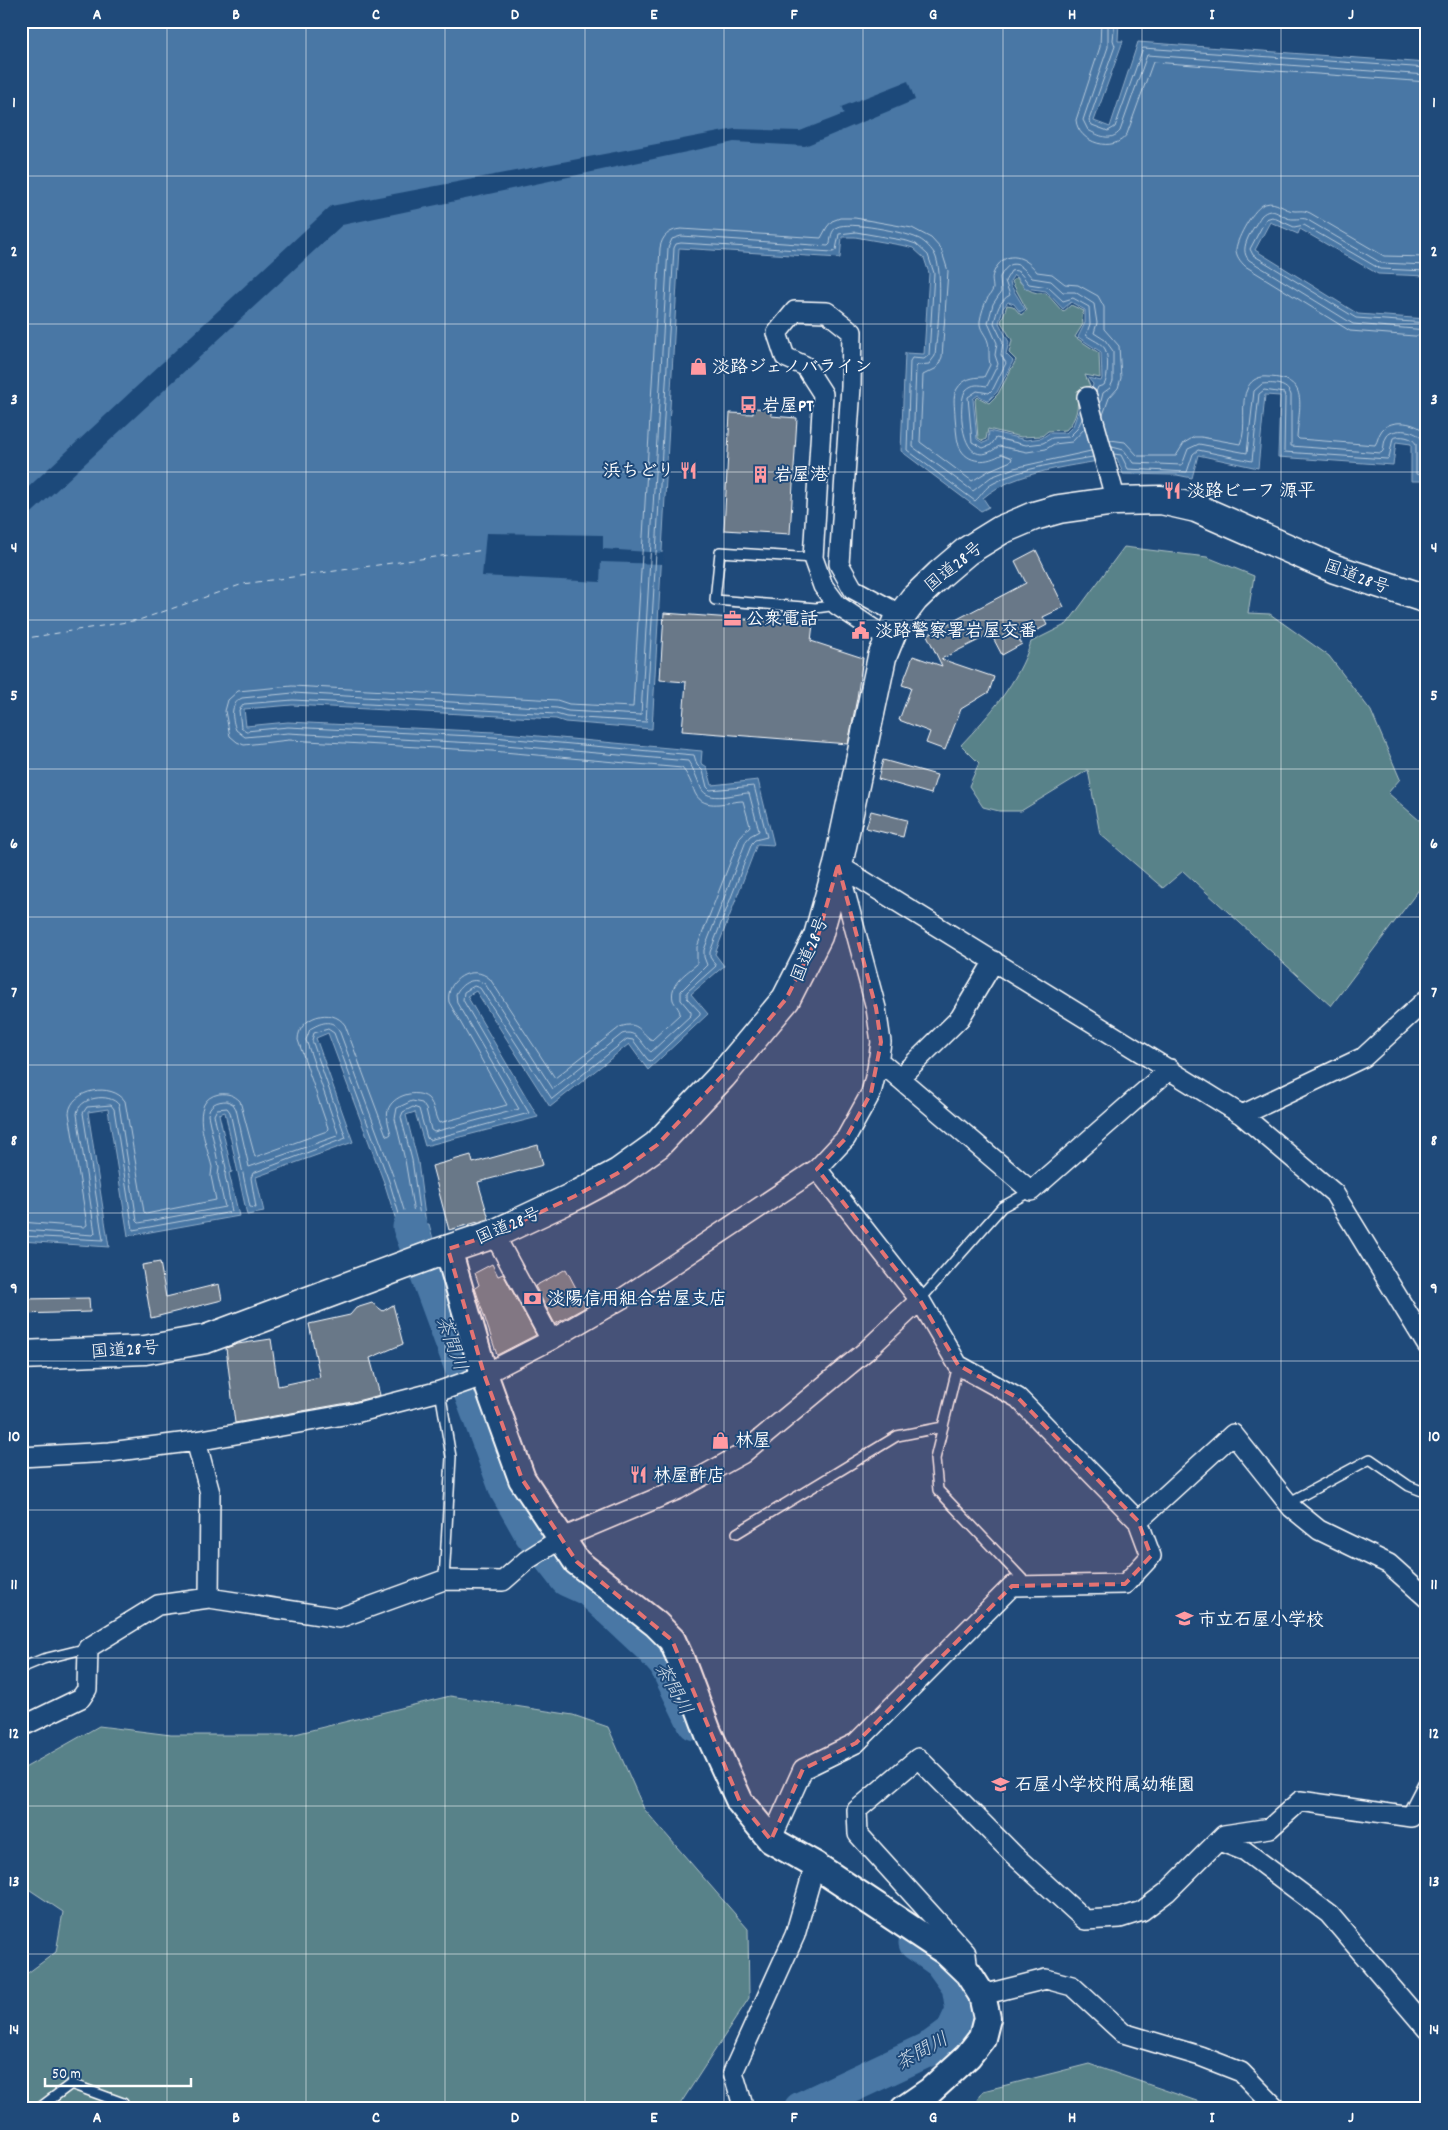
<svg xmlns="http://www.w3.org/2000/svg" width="1448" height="2130" viewBox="0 0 1448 2130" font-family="Dekko,'Klee One',sans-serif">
	<rect width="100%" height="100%" fill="#1f4a7a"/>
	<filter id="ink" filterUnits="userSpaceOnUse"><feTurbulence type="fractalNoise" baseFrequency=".02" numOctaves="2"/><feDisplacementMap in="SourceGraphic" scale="10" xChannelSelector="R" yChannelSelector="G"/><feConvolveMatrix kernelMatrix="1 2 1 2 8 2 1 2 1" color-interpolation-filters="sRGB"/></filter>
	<g filter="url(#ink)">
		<path fill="#598289" stroke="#acc0c4" d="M1016 277C1025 289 1031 294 1046 293L1063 312 1071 305 1084 311 1082 316 1083 324 1075 337 1099 353 1100 378 1085 375 1090 386 1077 391C1079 406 1077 419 1066 430L1048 431 1042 436 1021 437 988 429 986 439 983 441 978 438 975 400 978 397 989 403 998 394 1016 360 1009 353 1012 340 1001 322 1007 305 1013 306 1021 315 1027 310 1012 282Z
			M1124 547 1207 557 1254 576 1248 613 1270 614 1329 656 1371 711 1400 779 1388 793 1427 827V879L1331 1006 1183 871 1163 888 1100 834 1088 770 1021 811H999L983 807 969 786 979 763 961 745C990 714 1018 683 1031 642L1067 624Z
			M450 1696 573 1715 608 1727 644 1809 748 1929 749 1998 677 2109H21V1978L56 1952 63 1912 27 1888 21 1887V1770L99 1726 171 1735H291Z
			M1089 2064 1220 2109H971L983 2091Z"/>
		<path fill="#4877a5" stroke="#91adc9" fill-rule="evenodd" d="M21 21H1119L1118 41H1123L1094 121 1110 127 1138 42 1427 63V276L1378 274 1300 229 1298 234 1270 222 1255 250 1358 314 1427 319V481H1411V444L1396 442 1393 465 1278 457 1280 396 1265 395 1258 468 1198 455 1192 478 1177 475 1123 474 1117 458C1077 465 1014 471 983 498L989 507 981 511 901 451 905 353 924 354 929 273 924 258 913 248 906 246 855 237H842L840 258 679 248 652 729 565 722 556 719 292 705 244 709 246 726 288 722 494 732 702 751 701 763 707 767 712 785 758 780 774 845 757 844 715 954 724 966 691 994 708 1014 648 1070 629 1044 550 1107 476 991 467 996 538 1117 425 1146 415 1112 406 1115 418 1162 426 1224H429L433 1239 405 1249 385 1185 328 1033 316 1038 353 1142 256 1177 264 1212 247 1215 225 1112 219 1114 232 1172 229 1173 239 1216 128 1236 108 1109 88 1112 109 1247 21 1241ZM1014 275 1017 277 1025 288 1046 291 1063 309 1071 302 1085 310V323L1078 337 1101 352 1102 378 1101 381 1088 378 1093 384 1089 403 1081 404 1073 426 1066 433H1049L1042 438 1026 440 989 431 988 441 983 443 977 439 973 399 978 395 988 401 997 392 1013 361 1006 354 1009 342 999 323 1003 308 1008 302 1014 304 1020 312 1025 309 1011 286 1010 281Z
			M1356 21H1427V27Z"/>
		<path fill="#1f4a7a" d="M908 81 915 100 805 146 734 142 342 225 21 523V494L331 206 735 129 800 131 844 114 841 107Z
			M486 533 603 535V549L664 553 663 564 601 562 600 582 482 576Z"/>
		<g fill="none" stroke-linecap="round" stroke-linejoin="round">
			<path stroke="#b6c9db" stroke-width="1" d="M1101 21 1100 47 1076 120C1078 143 1114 154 1127 134L1153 62 1427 82
				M1108 21V47L1083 120 1088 130C1099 136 1111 142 1120 131L1147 55 1427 75
				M1115 21 1113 40 1115 46 1089 120 1092 125 1108 131 1115 127 1143 48 1427 68
				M1427 257 1384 256 1310 213C1304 210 1301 211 1295 211 1284 211 1277 200 1265 204 1254 207 1237 238 1236 249 1236 256 1240 261 1245 266L1350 331 1427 337
				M1427 265 1381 263 1306 219C1301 218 1300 219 1294 219 1281 220 1274 203 1261 216 1254 228 1237 248 1249 260L1353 324 1427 330
				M1427 271 1380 269 1304 225 1294 227 1272 217 1266 219 1250 249 1253 255 1356 318 1427 323
				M1082 419 1077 429 1069 437 1052 438 1043 443 1026 445 996 438 991 445 983 448 972 442 968 397 977 391 989 393 993 389 1006 363 1001 355 1003 342 994 323C997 311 999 301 1010 295L1005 281 1011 271C1020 268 1023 278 1029 284L1048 287 1063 301 1073 298 1089 307 1090 324 1086 335C1092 340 1102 343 1105 349 1109 356 1108 379 1104 385L1098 387 1096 392
				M1085 428 1072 442 1054 444 1046 449 1027 452 999 446C959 479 957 399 966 390 973 383 979 385 987 386L998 364 995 355 997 343 988 323 993 304 1001 292 1000 277C1011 256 1021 264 1032 278L1051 281 1063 292H1075L1094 304 1097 323 1094 333 1105 340 1113 351V381L1110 388 1103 393 1100 405
				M1110 440 1125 442 1138 456H1176L1184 443 1194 437H1201L1240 444C1248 428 1239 403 1248 387 1252 379 1260 376 1268 377 1310 378 1299 405 1297 437L1299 439 1375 445C1378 441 1378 435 1382 430 1392 418 1417 422 1427 434
				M1112 447 1124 450 1133 463 1182 465 1188 449 1199 444 1247 453 1254 391 1262 384C1273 383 1287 383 1291 395V446L1381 453 1383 451C1384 446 1384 440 1387 436 1393 427 1418 430 1422 440 1425 448 1422 460 1422 468L1427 470
				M1114 454 1121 455 1128 469 1187 472 1193 454 1198 450 1252 461 1259 394 1264 390 1284 393 1285 397 1284 452 1387 459 1389 458 1393 438C1400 435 1413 437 1416 444V474L1427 476
				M21 1222 84 1227 87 1225 69 1113C71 1089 112 1082 125 1101L144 1212 146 1214 216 1200 211 1176 212 1167C207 1146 187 1100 219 1094 228 1093 234 1095 240 1101L255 1157 327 1131 328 1128 298 1040C298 1017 332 1006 345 1025L386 1135 388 1136 391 1134C389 1126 386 1118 388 1110 392 1096 416 1088 428 1098 435 1105 434 1116 439 1123L507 1105 449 1002C445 980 473 963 490 979L555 1078 620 1027C639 1020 640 1033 652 1040L680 1014C680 1009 675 1005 673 1000 669 983 687 973 697 964V947L740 837 750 826 743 801C728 801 704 812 695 793 691 783 689 776 682 768L492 751 289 740 244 745 237 742 230 736 225 711 228 700 238 691 292 686 557 700 569 704 633 707 660 248C662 236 669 230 681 229L821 238 827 227 832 221 840 218H855L912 228 931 238 941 249 948 271 942 357 937 368 923 375 920 442 972 481 990 470 1011 461 1012 458 1002 454C988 463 967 465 959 446 956 437 956 425 955 416 955 407 952 397 957 389 963 379 973 377 984 377L990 365C988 357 990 348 988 342 986 334 979 330 980 321 981 314 984 305 987 299 989 296 992 292 993 289 993 283 991 279 993 274 1003 249 1024 254 1037 272L1052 274 1065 284 1078 285 1098 296 1104 307V329L1119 346 1121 378 1118 388 1109 398 1103 415
				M21 1230 93 1235 95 1233 77 1114C78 1097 110 1092 119 1105L137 1221 139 1223 225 1207 218 1176 219 1167 208 1115C209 1104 217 1101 227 1101L233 1104 236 1109 249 1167 337 1136 338 1133 306 1040 310 1029C320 1023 332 1018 339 1030L395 1181 411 1233 414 1234 417 1231 405 1160 395 1119 397 1108 412 1101 422 1103 426 1109 431 1130 434 1132 519 1109 457 1003 456 994C461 983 474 976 485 984L553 1089 622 1034C638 1029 641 1045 651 1052L691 1015V1012L681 1000V991L707 965 704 957V950L746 841 750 836 759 831 749 793C736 793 708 804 701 788 697 779 694 769 688 761L493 744 288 733 245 737 236 730C232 719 229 704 242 698L293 693 557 708 568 711 641 715 668 248 672 239 681 236 828 246 830 244C831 237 831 231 837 227 849 221 904 232 917 238 923 240 930 247 934 253 945 272 937 332 935 356L929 364 918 365 916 367 913 447 973 491 991 477 1014 468 1091 451
				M21 1236 103 1240 83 1113 87 1107 111 1105 114 1109 133 1230 232 1212 225 1175 226 1168 214 1115 217 1109 227 1108 230 1112 250 1207 256 1208 251 1178 253 1173 346 1138 312 1040 314 1033 328 1029 334 1033 390 1184 407 1241 410 1242 425 1237 427 1234 421 1224 412 1160 401 1117 403 1112 413 1107 419 1109 427 1138 429 1140 529 1113 463 1000 464 992 474 986 480 988 552 1099 627 1039 633 1040 648 1060 651 1061 700 1015V1012L687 998V992L716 966 710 957V952L752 843 755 840 767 837 754 786 710 790 707 787 703 771 697 765 694 755 493 737 288 727 246 731 241 727 239 710 244 704 293 700 556 714 566 717 646 722 674 248 676 244 681 243 833 252 836 250 839 234 856 232 907 241 916 244 928 255 934 273 929 355 924 359 912 358 910 361 907 450 975 501C982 495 984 488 994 483 1021 468 1063 462 1093 457"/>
			<path stroke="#4877a5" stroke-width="35" d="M410 1227 507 1490 532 1534 567 1579 589 1589 651 1647 666 1664 695 1723
				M801 2109 933 2047 953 2032 963 2011 959 1986 941 1961 916 1943"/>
			<path stroke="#d1dde8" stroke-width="1" stroke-dasharray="6 5" stroke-linecap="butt" d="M21 639 139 620 243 584 484 550"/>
		</g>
		<path fill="#697888" stroke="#fff" d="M753 408 771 409V416L797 418 790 534 724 530 730 413 753 414Z
			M1036 550 1064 607 1043 617 1047 625 1019 640 1022 644 1002 655 991 634 941 659 994 677 989 692 961 709 945 750 926 743 930 732 899 720 911 688 902 685 913 656 942 666 927 635 1026 583 1015 561Z
			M664 613 813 624 811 641 863 658 857 698 848 744 682 731 686 682 660 680Z
			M883 760 937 775 931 794 878 779Z
			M871 811 907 820 903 837 866 828Z
			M538 1145 543 1165 478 1182 489 1219 449 1230 432 1166 471 1155 473 1163Z
			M160 1262 166 1297 219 1284 222 1300 151 1318 142 1265Z
			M492 1264 498 1276 503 1274 536 1335 497 1355 475 1288 479 1285 475 1273Z
			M566 1269 586 1307 555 1324 535 1286Z
			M89 1298 90 1312 21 1314V1299Z
			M372 1303 383 1311 393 1305 403 1344 370 1358 380 1395 353 1402 235 1423 226 1348 238 1344 271 1339 278 1386 320 1377 309 1324 350 1315 356 1308Z"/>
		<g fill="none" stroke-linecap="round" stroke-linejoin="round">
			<defs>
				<path id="lane" d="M813 558 720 552 715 600 816 608 837 605
					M920 1300 1002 1207 1031 1191
					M958 1365 935 1459 938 1490 1028 1585
					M440 1391 451 1457 444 1580
					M1288 1503 1370 1459 1409 1486 1427 1493
					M737 1533 897 1436 943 1427
					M21 1668 43 1659 88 1648
					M38 2109 71 2084 123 2103"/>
				<path id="street" d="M1087 397 1116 501
					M888 639 837 605 823 586 813 558 823 394 805 366 785 357 777 333 795 311 827 312 852 332 851 387 839 564 853 589 901 615
					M838 865 1242 1115 1334 1193 1427 1345
					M878 1060 1031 1191 1170 1069
					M899 1078 960 1018 994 961
					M1242 1115 1364 1057 1427 999
					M494 1234 551 1340
					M196 1441 210 1493 209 1598
					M21 1457 110 1452 196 1441 355 1413 440 1391 477 1378 551 1340 623 1298 817 1169 846 1138 871 1093 877 1069 881 1042 876 1008 838 866
					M1138 1521 1233 1434 1292 1508 1319 1530 1389 1564 1427 1598
					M21 1727 81 1698 87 1689 88 1648 158 1605 209 1598 339 1618 444 1580 503 1581 527 1560 560 1539 679 1489 742 1454 866 1351 920 1300
					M771 1840 803 1769 856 1743 1012 1586 1125 1584 1151 1556 1138 1521 1018 1398 958 1365 920 1300 817 1169
					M1219 1841 1245 1851 1329 1914 1427 2029
					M968 1973 966 1953 858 1834 857 1810 918 1758 1014 1855 1085 1920 1120 1918 1142 1911 1167 1892 1224 1835 1270 1828 1300 1801 1411 1817 1427 1786
					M982 1995 1046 1979 1072 1986 1123 2033 1200 2056 1241 2072 1277 2109
					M744 2109 733 2072 795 1935 815 1865"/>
				<path id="secondary" d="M448 1249 484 1374 522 1479 577 1562 656 1624 672 1640 681 1660 708 1732 740 1802 771 1840 815 1865 946 1952 968 1973 982 1995 987 2018 982 2038 968 2056 930 2091 904 2109"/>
				<path id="highway" d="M21 1355 145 1350 206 1339 437 1253 494 1234 575 1196 618 1173 657 1145 722 1076 786 999 818 936 838 865 882 657 896 623 914 599 940 574 967 551 1001 530 1034 516 1059 509 1116 501 1161 500 1196 508 1335 569 1427 599"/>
			</defs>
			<use href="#lane" stroke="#fff" stroke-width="12"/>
			<use href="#street" stroke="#fff" stroke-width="22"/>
			<use href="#secondary" stroke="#fff" stroke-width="30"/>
			<use href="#highway" stroke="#fff" stroke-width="31"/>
			<use href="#lane" stroke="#1f4a7a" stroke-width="9"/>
			<use href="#street" stroke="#1f4a7a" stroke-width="19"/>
			<use href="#secondary" stroke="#1f4a7a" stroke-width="26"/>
			<use href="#highway" stroke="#1f4a7a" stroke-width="28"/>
		</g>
	</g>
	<path fill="#e47373" fill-opacity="0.2" stroke="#e47373" stroke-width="4" stroke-dasharray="10 6" stroke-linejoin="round" d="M838 865 876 1008 881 1042 871 1093 846 1138 817 1169 920 1300 958 1365 1018 1398 1138 1521 1151 1556 1125 1584 1012 1586 856 1743 803 1769 771 1840 740 1802 672 1640 577 1562 522 1479 484 1374 448 1249 494 1234 575 1196 618 1173 657 1145 722 1076 786 999 818 936Z"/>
	<path fill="none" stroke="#fff" stroke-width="1" stroke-opacity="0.55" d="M167 21V2109M306 21V2109M445 21V2109M585 21V2109M724 21V2109M863 21V2109M1003 21V2109M1142 21V2109M1281 21V2109M21 176H1427M21 324H1427M21 472H1427M21 620H1427M21 769H1427M21 917H1427M21 1065H1427M21 1213H1427M21 1361H1427M21 1510H1427M21 1658H1427M21 1806H1427M21 1954H1427"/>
	<defs>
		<symbol id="shop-bare" viewBox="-9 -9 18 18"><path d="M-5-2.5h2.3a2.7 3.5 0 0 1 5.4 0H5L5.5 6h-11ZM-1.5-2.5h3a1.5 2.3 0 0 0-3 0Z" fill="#ff9aa2" stroke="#1f4a7a" stroke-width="2.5" paint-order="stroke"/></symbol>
		<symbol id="bus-bare" viewBox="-9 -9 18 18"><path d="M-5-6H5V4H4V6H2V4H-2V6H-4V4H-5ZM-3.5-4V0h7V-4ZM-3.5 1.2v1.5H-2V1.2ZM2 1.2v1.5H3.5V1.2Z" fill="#ff9aa2" stroke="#1f4a7a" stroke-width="2.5" paint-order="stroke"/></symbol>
		<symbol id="restaurant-bare" viewBox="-9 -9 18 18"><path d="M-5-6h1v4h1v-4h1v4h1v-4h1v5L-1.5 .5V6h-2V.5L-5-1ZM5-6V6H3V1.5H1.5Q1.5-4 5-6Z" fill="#ff9aa2" stroke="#1f4a7a" stroke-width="2.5" paint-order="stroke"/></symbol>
		<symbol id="building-bare" viewBox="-9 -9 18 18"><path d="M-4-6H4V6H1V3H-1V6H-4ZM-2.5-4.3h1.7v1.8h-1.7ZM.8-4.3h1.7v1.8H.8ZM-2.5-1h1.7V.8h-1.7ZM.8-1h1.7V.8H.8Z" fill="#ff9aa2" stroke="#1f4a7a" stroke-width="2.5" paint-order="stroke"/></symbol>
		<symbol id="office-bare" viewBox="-9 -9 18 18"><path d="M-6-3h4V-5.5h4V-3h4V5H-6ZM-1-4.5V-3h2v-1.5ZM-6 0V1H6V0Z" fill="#ff9aa2" stroke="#1f4a7a" stroke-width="2.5" paint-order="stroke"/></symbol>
		<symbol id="civic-bare" viewBox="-9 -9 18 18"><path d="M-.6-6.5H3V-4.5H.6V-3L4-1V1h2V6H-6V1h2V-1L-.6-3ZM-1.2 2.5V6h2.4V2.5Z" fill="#ff9aa2" stroke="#1f4a7a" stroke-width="2.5" paint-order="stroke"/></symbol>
		<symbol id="bank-bare" viewBox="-9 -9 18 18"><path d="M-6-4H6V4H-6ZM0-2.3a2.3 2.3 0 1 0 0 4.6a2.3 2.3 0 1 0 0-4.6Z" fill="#ff9aa2" stroke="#1f4a7a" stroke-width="2.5" paint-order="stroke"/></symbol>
		<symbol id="school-bare" viewBox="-9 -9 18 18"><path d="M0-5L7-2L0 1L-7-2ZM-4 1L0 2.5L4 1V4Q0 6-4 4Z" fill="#ff9aa2" stroke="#1f4a7a" stroke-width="2.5" paint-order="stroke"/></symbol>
	</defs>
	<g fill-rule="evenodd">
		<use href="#shop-bare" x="686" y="354" width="25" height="25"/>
		<use href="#bus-bare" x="736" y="392" width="25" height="25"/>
		<use href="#restaurant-bare" x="676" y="458" width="25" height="25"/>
		<use href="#building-bare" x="748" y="462" width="25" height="25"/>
		<use href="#restaurant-bare" x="1160" y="478" width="25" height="25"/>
		<use href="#office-bare" x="720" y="606" width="25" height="25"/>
		<use href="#civic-bare" x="848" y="618" width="25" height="25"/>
		<use href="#bank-bare" x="520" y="1286" width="25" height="25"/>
		<use href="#shop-bare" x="708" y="1428" width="25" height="25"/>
		<use href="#restaurant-bare" x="626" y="1462" width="25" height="25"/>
		<use href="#school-bare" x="1172" y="1606" width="25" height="25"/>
		<use href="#school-bare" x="988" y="1772" width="25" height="25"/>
	</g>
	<g text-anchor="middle" stroke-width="4" stroke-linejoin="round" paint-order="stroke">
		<g font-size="18" font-weight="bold" fill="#fff" stroke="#1f4a7a" text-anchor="start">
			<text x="712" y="372">淡路ジェノバライン</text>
			<text x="762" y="411">岩屋PT</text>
			<text x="675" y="476" text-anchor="end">浜ちどり</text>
			<text x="774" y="480">岩屋港</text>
			<text x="1187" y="496">淡路ビーフ 源平</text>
			<text x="746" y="624">公衆電話</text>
			<text x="875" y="636">淡路警察署岩屋交番</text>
			<text x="547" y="1304">淡陽信用組合岩屋支店</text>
			<text x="735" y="1446">林屋</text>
			<text x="653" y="1481">林屋酢店</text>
			<text x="1198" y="1625">市立石屋小学校</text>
			<text x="1015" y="1790">石屋小学校附属幼稚園</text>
		</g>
		<g font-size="18" fill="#fff" stroke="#1f4a7a">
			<text transform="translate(953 566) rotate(-39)" y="6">国道28号</text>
			<text transform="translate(1357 576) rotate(20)" y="6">国道28号</text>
			<text transform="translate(809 949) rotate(-67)" y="6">国道28号</text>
			<text transform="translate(508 1225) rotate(-23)" y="6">国道28号</text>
			<text transform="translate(125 1349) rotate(-4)" y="6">国道28号</text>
		</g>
		<g font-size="19" font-style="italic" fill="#d1dde8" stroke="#1f4a7a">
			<text transform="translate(453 1343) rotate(70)" y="7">茶間川</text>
			<text transform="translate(675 1688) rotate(61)" y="7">茶間川</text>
			<text transform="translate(921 2050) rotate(-29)" y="7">茶間川</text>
		</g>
	</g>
	<rect width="1448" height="2130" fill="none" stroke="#1f4a7a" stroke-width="55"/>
	<path d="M45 2078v8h146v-8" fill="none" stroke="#ffffff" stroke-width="2.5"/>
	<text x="52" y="2078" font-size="15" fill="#ffffff" stroke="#1f4a7a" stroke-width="4" paint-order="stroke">50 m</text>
	<rect x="28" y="28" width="1392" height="2074" fill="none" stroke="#fff" stroke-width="2"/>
	<g font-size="16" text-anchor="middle" font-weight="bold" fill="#fff">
		<text x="97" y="19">A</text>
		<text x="236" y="19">B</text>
		<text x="376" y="19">C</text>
		<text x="515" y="19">D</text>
		<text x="654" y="19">E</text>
		<text x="794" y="19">F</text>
		<text x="933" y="19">G</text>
		<text x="1072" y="19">H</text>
		<text x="1212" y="19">I</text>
		<text x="1351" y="19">J</text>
		<text x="14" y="107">1</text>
		<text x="1434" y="107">1</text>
		<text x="14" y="256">2</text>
		<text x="1434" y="256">2</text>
		<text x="14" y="404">3</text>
		<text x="1434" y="404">3</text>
		<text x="14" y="552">4</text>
		<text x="1434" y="552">4</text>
		<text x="14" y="700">5</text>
		<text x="1434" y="700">5</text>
		<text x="14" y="848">6</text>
		<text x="1434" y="848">6</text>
		<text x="14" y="997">7</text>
		<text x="1434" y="997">7</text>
		<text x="14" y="1145">8</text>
		<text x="1434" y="1145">8</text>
		<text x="14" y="1293">9</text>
		<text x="1434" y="1293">9</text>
		<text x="14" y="1441">10</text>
		<text x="1434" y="1441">10</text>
		<text x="14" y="1589">11</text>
		<text x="1434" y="1589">11</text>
		<text x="14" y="1738">12</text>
		<text x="1434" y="1738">12</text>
		<text x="14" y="1886">13</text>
		<text x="1434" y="1886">13</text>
		<text x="14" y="2034">14</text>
		<text x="1434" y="2034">14</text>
		<text x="97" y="2122">A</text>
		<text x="236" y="2122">B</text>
		<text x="376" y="2122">C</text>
		<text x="515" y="2122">D</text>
		<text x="654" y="2122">E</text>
		<text x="794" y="2122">F</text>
		<text x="933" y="2122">G</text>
		<text x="1072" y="2122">H</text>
		<text x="1212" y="2122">I</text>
		<text x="1351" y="2122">J</text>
	</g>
</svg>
